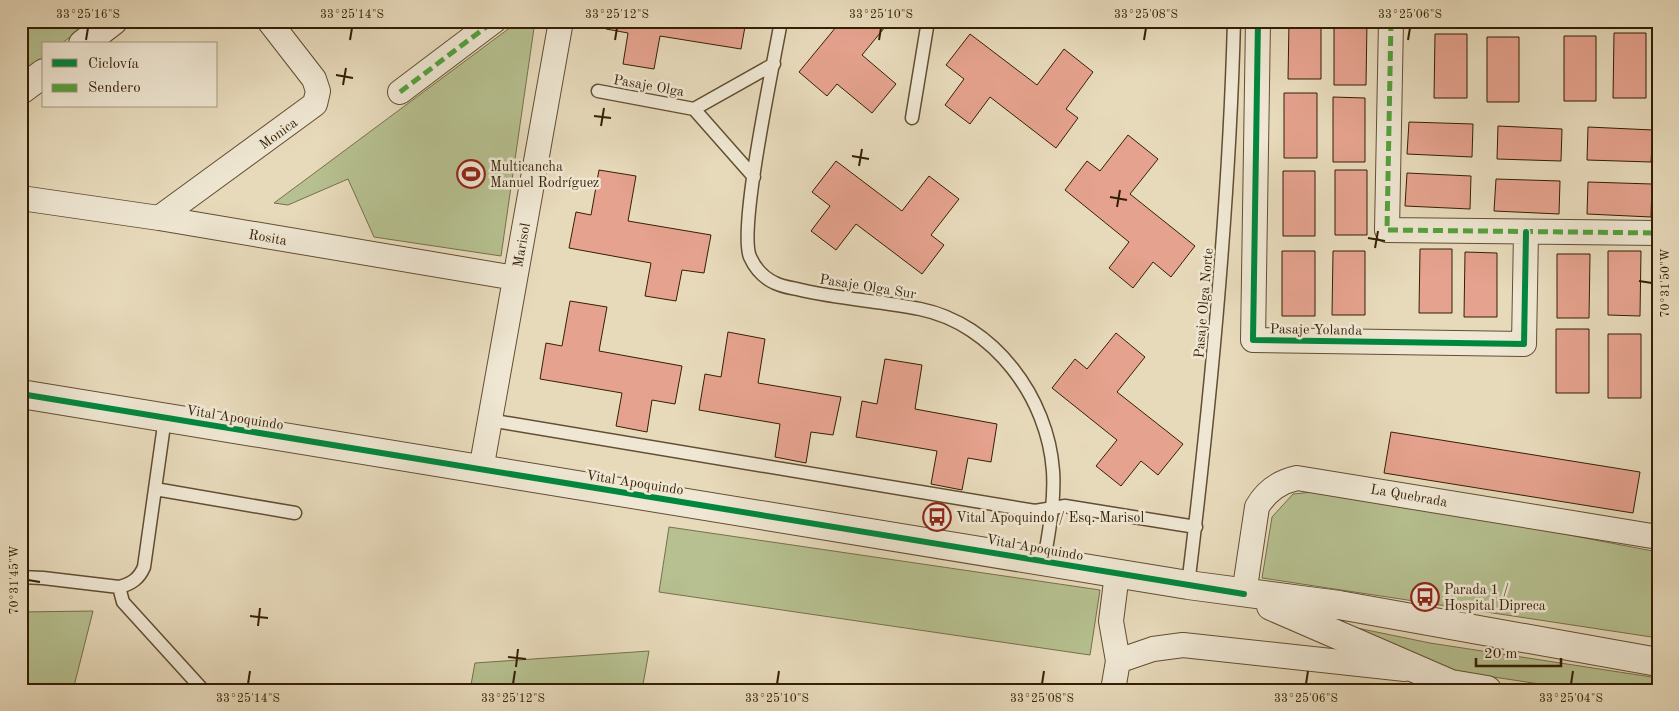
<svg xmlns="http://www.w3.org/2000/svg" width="1679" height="711" viewBox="0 0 1679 711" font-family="'Old Standard TT',serif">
	<rect width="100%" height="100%" fill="#e7dabb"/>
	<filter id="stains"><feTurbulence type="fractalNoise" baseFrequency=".004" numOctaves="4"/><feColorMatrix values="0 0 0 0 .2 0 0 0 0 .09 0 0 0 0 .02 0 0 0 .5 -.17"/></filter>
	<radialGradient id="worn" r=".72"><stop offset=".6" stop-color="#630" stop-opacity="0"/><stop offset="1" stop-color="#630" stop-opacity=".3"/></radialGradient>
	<path fill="#b6c090" stroke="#76704a" d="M21 21H91L61 44H44V57L21 73Z
		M519 21H535L501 256 374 237 348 179 288 205 274 203Z
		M1333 490 1658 552V638L1262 578 1272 517 1293 494Z
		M669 527 1100 590 1090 655 659 592Z
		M93 611 73 690H21V612Z
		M1357 628 1430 643 1658 678 1656 690H1579L1441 669Z
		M649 651 642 690H470L475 663Z"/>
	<path fill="#e5a28e" stroke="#351f04" d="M607 21H746L741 49 660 36 654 69 623 64 628 33 606 29Z
		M841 21H890L862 55 896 84 872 113 837 84 827 96 799 72Z
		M1289 21H1321V79H1288Z
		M1334 21H1367L1366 85H1334Z
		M1434 21H1467V22H1434Z
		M1488 21H1520V27H1487Z
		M1565 21H1597V26H1565Z
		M1614 21H1647V24H1614Z
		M1614 33H1646V98H1613Z
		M970 34 1037 85 1064 49 1093 72 1066 109 1078 118 1056 148 990 97 970 124 945 105 964 79 946 65Z
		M1435 34H1467V98H1434Z
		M1564 36H1596V101H1564Z
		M1487 37H1519V102H1487Z
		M1284 93H1317V158H1284Z
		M1333 97 1365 98V162H1333Z
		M1409 122 1473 124 1472 157 1407 154Z
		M1498 126 1562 129 1561 161 1497 159Z
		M1588 127 1653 130 1651 162 1587 160Z
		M1128 135 1158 159 1130 194 1195 246 1171 277 1153 262 1133 288 1109 268 1129 242 1065 190 1087 161 1100 171Z
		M836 161 902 211 929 176 959 199 931 235 944 245 922 274 856 224 836 250 811 231 830 206 812 192Z
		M599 170 636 176 628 221 711 235 704 273 682 270 676 301 645 296 651 263 569 248 576 212 591 215Z
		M1335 170H1367V235H1335Z
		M1283 171H1315V236H1283Z
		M1407 173 1471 176 1470 209 1405 206Z
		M1496 179 1560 181 1559 214 1494 211Z
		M1588 182 1652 184 1651 217 1587 214Z
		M1420 249H1452V313H1419Z
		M1282 251H1315V316H1282Z
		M1333 251H1365V315H1332Z
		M1608 251H1641L1640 316 1608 315Z
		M1465 252 1497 253V317H1464Z
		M1557 254H1590L1589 318H1557Z
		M570 301 607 307 599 351 682 366 675 404 652 400 647 432 616 426 622 393 540 379 546 343 562 346Z
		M1556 329H1589V393H1556Z
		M728 332 765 339 758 383 841 397 833 435 811 432 806 463 775 457 780 424 699 410 705 374 721 377Z
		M1116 333 1145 357 1117 392 1183 444 1158 475 1141 461 1121 486 1096 466 1117 440 1052 388 1075 359 1087 369Z
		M1608 334H1641V398H1608Z
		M885 359 922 365 915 409 997 424 991 462 968 458 962 490 931 484 937 451 856 437 862 401 877 404Z
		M1391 432 1640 472 1633 513 1384 473Z"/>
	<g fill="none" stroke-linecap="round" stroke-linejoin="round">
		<defs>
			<path id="service" d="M781 21C774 62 738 228 750 257 755 268 764 278 775 283 783 287 793 288 801 290 840 299 881 301 920 309 994 324 1048 398 1053 471 1055 501 1049 531 1044 561
				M598 91 694 109 754 177
				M694 109 774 64
				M912 118 928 21
				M489 420 1035 511 1065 506 1196 527
				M155 489 295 513
				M21 577 43 578 119 587C131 584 139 579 144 567L165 418
				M1188 585C1211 398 1229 210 1234 21
				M119 587 123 602 203 690"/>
			<path id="minor" d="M1258 21 1253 340 1524 344 1526 232
				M1391 21 1387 230 1658 233
				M400 92 494 21
				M21 198 159 218 515 278
				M159 218 315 104 318 91 314 79 269 21
				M481 470 561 21
				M1244 594 1257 507C1266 491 1279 482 1297 478L1658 537
				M1118 661 1153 649 1183 645 1405 669
				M1113 690 1118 661 1111 621 1117 574"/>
			<path id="tertiary" d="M83 44 113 21
				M21 90 44 73
				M21 394 1188 585 1339 605 1658 662
				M1271 606 1451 684 1487 690"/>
		</defs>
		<use href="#service" stroke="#624e32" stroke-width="15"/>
		<use href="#minor" stroke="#624e32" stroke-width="26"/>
		<use href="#tertiary" stroke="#624e32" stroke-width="30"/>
		<use href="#service" stroke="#efe7d3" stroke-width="12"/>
		<use href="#minor" stroke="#efe7d3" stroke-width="24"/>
		<use href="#tertiary" stroke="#efe7d3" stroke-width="28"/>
		<path stroke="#53a23d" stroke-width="5" stroke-dasharray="10 5" stroke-linecap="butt" d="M1391 21 1387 230 1658 233
			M400 92 494 21"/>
		<defs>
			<path id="cycleway" d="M1258 21 1253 340 1524 344 1526 232
				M21 394 1244 594"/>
		</defs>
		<use href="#cycleway" stroke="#efe7d3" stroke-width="9"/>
		<use href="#cycleway" stroke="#00873e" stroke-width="6"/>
	</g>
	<path fill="none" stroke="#351f04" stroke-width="2" d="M86 40 88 28M350 40 352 28M615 40 617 28M879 40 881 28M1144 40 1146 28M1408 40 1410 28M336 75 353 78M343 85 346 68M594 116 611 118M601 126 604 108M852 156 869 159M859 166 862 149M1110 197 1127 200M1117 207 1120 190M1368 238 1385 241M1375 248 1378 231M1639 281 1652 283M28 580 40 582M250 616 268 618M258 626 260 608M508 657 526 659M516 667 518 649M248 684 250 671M513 684 515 671M777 684 779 671M1042 684 1044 671M1306 684 1308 671M1571 684 1573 671"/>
	<defs>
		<symbol id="stadium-ring" viewBox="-11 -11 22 22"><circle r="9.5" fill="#efe7d3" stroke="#8f2418" stroke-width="1.5"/><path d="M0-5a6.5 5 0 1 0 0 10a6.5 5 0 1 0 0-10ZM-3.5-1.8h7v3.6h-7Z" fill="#8f2418"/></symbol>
		<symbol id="bus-ring" viewBox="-11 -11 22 22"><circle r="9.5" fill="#efe7d3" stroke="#8f2418" stroke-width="1.5"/><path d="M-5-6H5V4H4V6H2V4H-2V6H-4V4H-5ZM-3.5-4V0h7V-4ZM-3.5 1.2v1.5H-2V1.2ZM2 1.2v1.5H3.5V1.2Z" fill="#8f2418"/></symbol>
	</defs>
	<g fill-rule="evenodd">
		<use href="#stadium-ring" x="455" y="158" width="32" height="32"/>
		<use href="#bus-ring" x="921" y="501" width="32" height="32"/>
		<use href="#bus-ring" x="1409" y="581" width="32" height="32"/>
	</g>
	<g text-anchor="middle" stroke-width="5" stroke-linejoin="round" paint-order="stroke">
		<g font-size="14" fill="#351f04" stroke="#efe7d3">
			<text transform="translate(649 85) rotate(10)" y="5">Pasaje Olga</text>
			<text transform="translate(278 133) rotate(-36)" y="5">Monica</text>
			<text transform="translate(268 237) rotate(10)" y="5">Rosita</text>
			<text transform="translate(521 245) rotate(-80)" y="5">Marisol</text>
			<text transform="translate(868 286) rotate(9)" y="5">Pasaje Olga Sur</text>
			<text transform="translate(1203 303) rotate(-85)" y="5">Pasaje Olga Norte</text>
			<text transform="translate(1316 329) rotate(1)" y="5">Pasaje Yolanda</text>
			<text transform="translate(235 417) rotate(9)" y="5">Vital Apoquindo</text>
			<text transform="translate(635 482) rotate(9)" y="5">Vital Apoquindo</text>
			<text transform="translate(1409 495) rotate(10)" y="5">La Quebrada</text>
			<text transform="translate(1035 547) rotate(10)" y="5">Vital Apoquindo</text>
		</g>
		<g font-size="14" fill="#351f04" stroke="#efe7d3" text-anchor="start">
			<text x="490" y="171">Multicancha<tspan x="490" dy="16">Manuel Rodríguez</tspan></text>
			<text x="956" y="522">Vital Apoquindo / Esq. Marisol</text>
			<text x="1444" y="594">Parada 1 /<tspan x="1444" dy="16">Hospital Dipreca</tspan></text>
		</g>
	</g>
	<rect width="1679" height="711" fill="none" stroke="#e7dabb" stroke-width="55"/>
	<rect x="42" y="42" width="175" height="65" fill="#efe7d3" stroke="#a59780"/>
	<rect x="52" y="59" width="25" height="8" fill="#00873e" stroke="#a59780"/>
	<text x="88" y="68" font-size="15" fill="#351f04">Ciclovía</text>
	<rect x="52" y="84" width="25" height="8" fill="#53a23d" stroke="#a59780"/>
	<text x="88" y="92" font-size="15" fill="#351f04">Sendero</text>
	<path d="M1476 658v8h85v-8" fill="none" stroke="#351f04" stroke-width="2.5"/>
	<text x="1484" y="658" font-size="15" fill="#351f04" stroke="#efe7d3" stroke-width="4" paint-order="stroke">20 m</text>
	<rect x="28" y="28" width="1624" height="656" fill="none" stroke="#351f04" stroke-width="2"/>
	<g font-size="12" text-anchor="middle" fill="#351f04">
		<text x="88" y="18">33°25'16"S</text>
		<text x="352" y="18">33°25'14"S</text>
		<text x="617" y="18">33°25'12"S</text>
		<text x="881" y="18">33°25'10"S</text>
		<text x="1146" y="18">33°25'08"S</text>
		<text x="1410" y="18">33°25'06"S</text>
		<text transform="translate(1665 283) rotate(-90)" y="4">70°31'50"W</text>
		<text transform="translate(14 580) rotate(-90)" y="4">70°31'45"W</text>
		<text x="248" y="702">33°25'14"S</text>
		<text x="513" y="702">33°25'12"S</text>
		<text x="777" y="702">33°25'10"S</text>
		<text x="1042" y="702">33°25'08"S</text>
		<text x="1306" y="702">33°25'06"S</text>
		<text x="1571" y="702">33°25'04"S</text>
	</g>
	<rect width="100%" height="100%" filter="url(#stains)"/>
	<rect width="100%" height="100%" fill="url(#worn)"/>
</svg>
